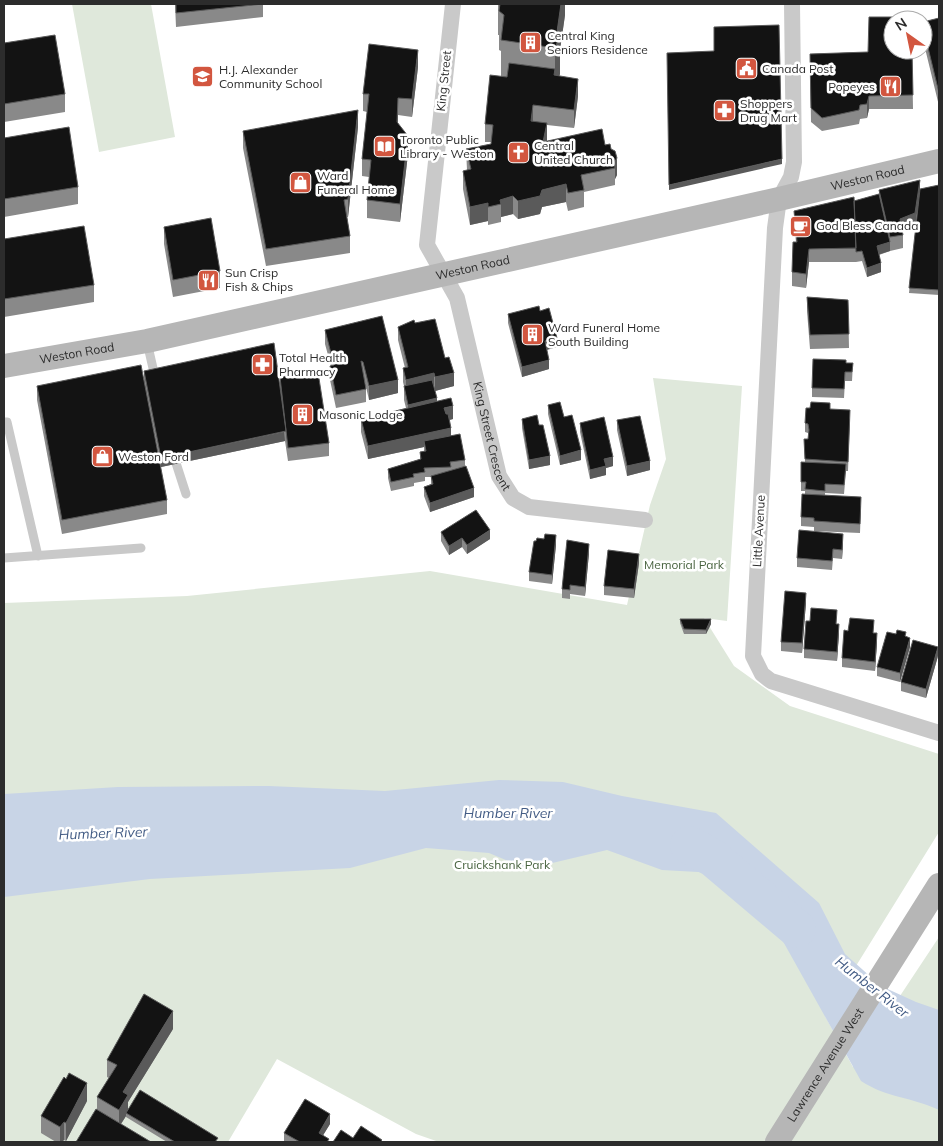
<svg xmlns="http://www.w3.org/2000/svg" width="943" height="1146" viewBox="0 0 943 1146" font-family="Mulish,sans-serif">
	<rect width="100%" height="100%" fill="#fff"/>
	<path fill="#dfe8db" d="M72 4H151L175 137 99 152Z
		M653 378 742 386 727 621 704 618 734 666 790 706 939 754V832L825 1016 853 1067 939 937V1142H439L416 1134 277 1059 228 1142H4V603L187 596 430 571 627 605 650 505 666 459Z"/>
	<path fill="#c8d4e6" d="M499 780 563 782 622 796 716 813 819 903 845 954 881 986 916 1002 939 1010V1110C912 1097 887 1098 861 1081L751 884 734 874 662 870 607 850 527 869 489 853 426 848 350 868 150 879 4 897V794L118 787 269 786 385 791Z"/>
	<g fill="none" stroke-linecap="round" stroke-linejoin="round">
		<path stroke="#c8d4e6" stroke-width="38" d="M689 845 713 858 797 929"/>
		<path stroke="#c9c9c9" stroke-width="9" d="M147 342 155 377
			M4 422H7L38 556
			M176 463 186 494
			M4 558 141 548"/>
		<g stroke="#c9c9c9" stroke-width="16">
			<path id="s1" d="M453 4 427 245 457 298 499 476 513 498 529 507 645 520"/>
			<path d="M792 4 794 162 791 177 779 199 775 228 753 656 762 674 771 681 939 733"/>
		</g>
		<g stroke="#b6b6b6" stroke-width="24">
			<path id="s2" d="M4 366 147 341 779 199 939 161"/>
			<path id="s3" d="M777 1142 939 885"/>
		</g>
	</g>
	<path fill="#898989" d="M175 4H263V17L176 27Z
		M498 4H565V15L560 50V74L559 76 578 96 574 128 547 125V141L605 145 610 144 617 175 615 179V185L584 192V207L568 211 566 202 542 207 540 214 518 219 513 214 501 217V222L488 225V221L470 225 463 189V171L467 170 466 149 491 144V142H485V124L501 76V51L499 50V35H498Z
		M939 18V106L923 40V22Z
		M893 20 912 50 913 109H869L867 118 860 119 859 124 822 131 811 122 810 54 868 52Z
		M4 43 65 94V112L4 122Z
		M418 67 412 117 398 115V123L408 154 400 222 367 218V200L369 177 362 176V159L367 112 363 111V94Z
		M358 127 348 217H347L350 236V253L266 266 243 148V131Z
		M4 138 78 187V204L4 217Z
		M939 185V295L909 293 918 205 915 226 903 231V248L890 251 879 255 881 272 867 277 862 261 856 262H809L806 288 792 286V272L796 242 794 224V211L854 201 879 194V190L920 189Z
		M164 227 220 271V288L173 297 164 244Z
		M4 239 94 285V302L4 317Z
		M807 297 848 300 849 348 810 349 807 311Z
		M540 311 557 347 547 350 549 369 522 377 508 323V314Z
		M382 316 398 393 369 400 364 378 366 389V402L336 408 330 380V366H331L325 344V330Z
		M415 323 445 358 454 386 435 391 434 387 437 401 453 419 450 420 451 436 465 460V467L474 497 430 512 424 496V487L431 484V477H425V481L414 483V486L391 491 388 478V469L420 459V452L424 451V447L368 459 361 432V419L406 408 404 400V386L403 382V368H405L398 340V327Z
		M846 363H853L852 381H845L844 398 812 397V388Z
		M144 371 280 384V377L329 443V456L288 461 285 441 161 467 144 381 167 500V514L62 534 37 400V386L144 380Z
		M548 405 564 417 581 460 560 465 548 414Z
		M830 409 850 419 848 471H846L844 494 825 493V495L861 506 860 533 814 531V527L801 526V517L805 494V491H801V462H805L804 439H808V433L805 432V423Z
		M522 419 539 425 550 465 529 469 522 428Z
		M617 420 650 470 627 476 617 430Z
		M580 423 613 466 606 468V475L590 479 580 432Z
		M441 532 490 539 467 554 462 547 449 555 441 541Z
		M544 539 556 545 552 584 529 581V572L536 541Z
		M843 543 842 559 833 558 832 570 797 567V558Z
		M589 553 585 596 570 594V599L562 598V589Z
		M639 563 634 598 604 595V586Z
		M806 602 802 653 781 651V642Z
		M680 619 711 624 706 634H684L680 623Z
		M839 633 837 661 804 658V649Z
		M874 633 877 642 875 671 842 667V658Z
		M906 637 910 647 900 682 877 676V667Z
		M938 656 926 698 901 691V682Z
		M173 1029 128 1102V1109L218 1142H167L126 1117V1116L121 1124 97 1110V1097L109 1078 107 1077V1060Z
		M87 1101 66 1141 64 1140 62 1142H56L41 1133V1116Z
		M330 1124 323 1135 329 1142H284V1133Z"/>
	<path fill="#5a5a5a" d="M561 4H565V15L560 50V74L555 86 554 75 555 69V48Z
		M418 50V67L412 117V99Z
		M578 79V96L574 128V110Z
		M869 96V109L867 118V104Z
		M398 98V115L397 139V122Z
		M533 105V123L531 121Z
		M358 110V127L348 217V199Z
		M547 123V141L543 160V142Z
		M408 136V154L400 222V204Z
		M617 158V175L615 179V168L614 163Z
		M782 159V164L669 190V185Z
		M920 180V194L915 226 900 232V219Z
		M566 184V202L542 207 540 214 518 219V201L542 190Z
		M513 196V214L501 217V204L500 200Z
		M488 203V221L470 225V207Z
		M890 242V251L877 255V246Z
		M809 249V262L806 288V274Z
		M881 263V272L867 277V268Z
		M557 338V347L545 350V341Z
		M549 360V369L522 377V367Z
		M434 373V387L406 393V380Z
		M454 373V386L435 391V377Z
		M398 380V393L369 400V386Z
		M437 398V412L408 418V405Z
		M453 406V419L444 421V408Z
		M451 428V442L424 441V447L368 459V446Z
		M284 432 285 441 161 467V458Z
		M581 450V460L560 465V456Z
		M550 456V465L529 469V460Z
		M613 457V466L606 468V475L590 479V470L604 459Z
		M650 461V470L627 476V466Z
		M474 488V497L430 512V503Z
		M490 530V539L467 554V545Z
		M843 534V543L842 559V550Z
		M556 535V545L552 584V575Z
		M462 538V547L449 555V546Z
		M589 544V553L585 596V587Z
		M639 554V563L634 598V589Z
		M806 593V602L802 653V643Z
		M711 619V624L706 634V630Z
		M839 624V633L837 661V652Z
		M877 633V642L875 671V662Z
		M910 638V647L900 682V673Z
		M938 647V656L926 698V689Z
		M173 1011V1029L128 1102V1113H126V1116L119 1127V1110L123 1092Z
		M87 1083V1101L66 1141V1123Z
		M330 1114V1124L319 1142V1133Z
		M64 1122V1140L62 1142H60V1127Z"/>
	<path fill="#131313" stroke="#5a5a5a" d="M176 4H263L176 13Z
		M500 4H561L557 32 560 35 555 48 501 40 504 15 499 11Z
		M869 17H908V20H893V50H912L913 95 869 96 867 104 860 105 859 110 822 118 811 108 810 54 868 52Z
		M939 18V93L923 27V22Z
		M779 25 782 159 669 185 667 53 714 51V27Z
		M55 35 65 94 4 104V43Z
		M369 44 418 50 412 99 398 98 397 122 408 136 400 204 367 200 371 160 362 159 369 94H363Z
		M509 63 555 69 554 75 578 79 574 110 533 105 531 121 547 123 543 142 602 129 605 145 610 144 611 149 615 151 617 158 614 163 615 168 581 175 584 190 568 193 566 184 542 190 540 196 518 201 513 196 500 200 501 204 488 207V203L470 207 463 171 471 169 466 149 491 144 493 125 485 124 490 75 507 77Z
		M358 110 348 199 344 200 350 236 266 249 243 131Z
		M69 127 78 187 4 199V138Z
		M920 180 915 213 900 219 903 235 890 237 879 190Z
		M939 185V290L909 288 920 189Z
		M879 194 890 242 877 246 881 263 867 268 862 251 856 252 854 201Z
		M854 197 856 248 809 249 806 274 792 272 793 242H797L794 211Z
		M211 218 220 271 173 280 164 227Z
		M84 226 94 285 4 299V239Z
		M807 297 848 300 849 334 810 335Z
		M539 306 540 311 549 308 557 338 545 341 549 360 522 367 508 314Z
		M382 316 398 380 369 386 363 362 361 361 366 389 336 395 330 366 334 365 325 330Z
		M435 319 445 358 449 357 454 373 435 377 434 373 406 380 403 368 408 367 398 327 414 320 415 323Z
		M274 343 286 431 161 458 144 371Z
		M813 359 846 360V363H853L852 372H845L844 389 812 388Z
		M141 365 167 500 62 520 37 386Z
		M318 372 329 443 288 448 280 377Z
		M432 380 437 398 408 405 404 386Z
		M451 398 453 406 444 408 446 414H448L451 428 368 446 361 419Z
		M560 402 564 417 572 415 581 450 560 456 548 405Z
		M811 402 830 403V409L850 410 848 462 805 459 804 439H808L809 430 808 424 805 423 806 408H810Z
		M537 415 539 425H543L550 456 529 460 522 419Z
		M640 416 650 461 627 466 617 420Z
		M604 417 613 457 604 459 606 466 590 470 580 423Z
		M460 434 465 460 450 462 451 467 424 468 425 472 413 474 414 477 391 482 388 469 421 459 420 452 426 451 424 441Z
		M801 462 846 464 844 485 825 484V491L805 489 806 482H801Z
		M466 466 474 488 430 503 424 487 433 484 431 476Z
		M802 494 861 497 860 524 814 521V518L801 517Z
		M476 510 490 530 467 545 462 538 449 546 441 532Z
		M799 530 843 534 842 550 833 549 832 561 797 558Z
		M545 534 556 535 552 575 529 572 534 541H536L537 538 544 539Z
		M567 540 589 544 585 587 570 585V590L562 589Z
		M608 550 639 554 634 589 604 586Z
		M785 591 806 593 802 643 781 642Z
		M811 608 837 610 836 624H839L837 652 804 649 806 621H810Z
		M850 618 874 620 873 633H877L875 662 842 658 844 630 848 631Z
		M680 619H711L706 630 684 629Z
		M897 630 906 632 905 636 910 638 900 673 877 667 887 632 896 634Z
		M913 640 938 647 926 689 901 682Z
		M144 994 173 1011 123 1092 128 1095 119 1110 97 1097 117 1065 107 1060Z
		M69 1073 87 1083 66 1123 64 1122 60 1127 41 1116 64 1077 66 1079Z
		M140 1090 218 1138 215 1142H175L126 1113Z
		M305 1099 330 1114 319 1133 329 1139 327 1142H300L284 1133Z
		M96 1109 151 1142H76Z
		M361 1126 382 1140 380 1142H333L341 1130 353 1138Z"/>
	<defs>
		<symbol id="building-square" viewBox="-11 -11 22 22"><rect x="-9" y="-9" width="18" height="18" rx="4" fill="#d2563f" stroke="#fff"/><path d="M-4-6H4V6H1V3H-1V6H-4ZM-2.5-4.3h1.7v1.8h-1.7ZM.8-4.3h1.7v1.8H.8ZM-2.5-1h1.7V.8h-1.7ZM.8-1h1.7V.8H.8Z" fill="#fff"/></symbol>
		<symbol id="civic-square" viewBox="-11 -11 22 22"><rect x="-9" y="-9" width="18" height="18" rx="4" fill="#d2563f" stroke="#fff"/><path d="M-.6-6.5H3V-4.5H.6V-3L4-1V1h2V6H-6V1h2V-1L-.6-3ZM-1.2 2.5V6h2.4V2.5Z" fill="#fff"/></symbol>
		<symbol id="school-square" viewBox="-11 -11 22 22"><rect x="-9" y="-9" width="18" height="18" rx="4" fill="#d2563f" stroke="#fff"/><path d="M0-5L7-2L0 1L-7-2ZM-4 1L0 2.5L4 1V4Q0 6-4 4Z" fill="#fff"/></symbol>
		<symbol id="restaurant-square" viewBox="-11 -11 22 22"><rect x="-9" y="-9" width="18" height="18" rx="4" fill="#d2563f" stroke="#fff"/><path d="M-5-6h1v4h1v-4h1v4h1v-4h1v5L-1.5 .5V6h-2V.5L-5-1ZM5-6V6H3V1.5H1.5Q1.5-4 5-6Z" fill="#fff"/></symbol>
		<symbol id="pharmacy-square" viewBox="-11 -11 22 22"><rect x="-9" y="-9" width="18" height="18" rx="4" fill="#d2563f" stroke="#fff"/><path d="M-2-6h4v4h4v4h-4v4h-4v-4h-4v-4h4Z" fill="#fff"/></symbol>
		<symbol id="library-square" viewBox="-11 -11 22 22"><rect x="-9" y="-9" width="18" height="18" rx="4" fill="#d2563f" stroke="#fff"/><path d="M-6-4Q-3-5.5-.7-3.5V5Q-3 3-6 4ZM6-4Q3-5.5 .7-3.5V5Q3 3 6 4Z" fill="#fff"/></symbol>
		<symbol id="church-square" viewBox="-11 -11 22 22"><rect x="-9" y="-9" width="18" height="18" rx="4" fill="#d2563f" stroke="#fff"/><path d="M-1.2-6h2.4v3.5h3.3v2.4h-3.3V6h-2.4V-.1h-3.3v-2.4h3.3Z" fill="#fff"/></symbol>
		<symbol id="shop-square" viewBox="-11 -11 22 22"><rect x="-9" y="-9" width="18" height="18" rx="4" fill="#d2563f" stroke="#fff"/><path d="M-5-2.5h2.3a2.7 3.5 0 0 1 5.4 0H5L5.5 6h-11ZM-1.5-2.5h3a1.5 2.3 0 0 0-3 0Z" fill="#fff"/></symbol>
		<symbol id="cafe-square" viewBox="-11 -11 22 22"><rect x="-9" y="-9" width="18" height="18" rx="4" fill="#d2563f" stroke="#fff"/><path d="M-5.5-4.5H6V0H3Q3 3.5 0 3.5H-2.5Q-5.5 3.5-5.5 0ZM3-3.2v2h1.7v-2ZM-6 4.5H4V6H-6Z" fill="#fff"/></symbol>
	</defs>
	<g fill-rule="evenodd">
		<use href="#building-square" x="518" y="30" width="25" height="25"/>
		<use href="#civic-square" x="734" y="56" width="25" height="25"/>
		<use href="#school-square" x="190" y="64" width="25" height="25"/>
		<use href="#restaurant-square" x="878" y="74" width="25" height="25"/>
		<use href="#pharmacy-square" x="712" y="98" width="25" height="25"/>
		<use href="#library-square" x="372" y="134" width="25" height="25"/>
		<use href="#church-square" x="506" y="140" width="25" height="25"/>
		<use href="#shop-square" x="288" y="170" width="25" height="25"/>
		<use href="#cafe-square" x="788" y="214" width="25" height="25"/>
		<use href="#restaurant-square" x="196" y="268" width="25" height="25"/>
		<use href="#building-square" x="520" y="322" width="25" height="25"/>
		<use href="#pharmacy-square" x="250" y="352" width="25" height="25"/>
		<use href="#building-square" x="290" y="402" width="25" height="25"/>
		<use href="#shop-square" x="90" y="444" width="25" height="25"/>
	</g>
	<g text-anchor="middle" stroke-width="5" stroke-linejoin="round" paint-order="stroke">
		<g font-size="12" fill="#2c2c2c" stroke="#fff" text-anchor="start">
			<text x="547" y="40">Central King<tspan x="547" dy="14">Seniors Residence</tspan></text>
			<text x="762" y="73">Canada Post</text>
			<text x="219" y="74">H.J. Alexander<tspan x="219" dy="14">Community School</tspan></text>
			<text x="875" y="91" text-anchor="end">Popeyes</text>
			<text x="740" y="108">Shoppers<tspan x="740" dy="14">Drug Mart</tspan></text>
			<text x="400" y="144">Toronto Public<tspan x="400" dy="14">Library - Weston</tspan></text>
			<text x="534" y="150">Central<tspan x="534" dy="14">United Church</tspan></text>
			<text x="317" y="180">Ward<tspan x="317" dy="14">Funeral Home</tspan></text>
			<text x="816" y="230">God Bless Canada</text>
			<text x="225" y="277">Sun Crisp<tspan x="225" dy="14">Fish &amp; Chips</tspan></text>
			<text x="548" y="332">Ward Funeral Home<tspan x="548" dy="14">South Building</tspan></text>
			<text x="279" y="362">Total Health<tspan x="279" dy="14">Pharmacy</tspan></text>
			<text x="319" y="419">Masonic Lodge</text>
			<text x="118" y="461">Weston Ford</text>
		</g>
		<g font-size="12" fill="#2c2c2c" stroke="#fff">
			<text transform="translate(444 81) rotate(-84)" y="4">King Street</text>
			<text dy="4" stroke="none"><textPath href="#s2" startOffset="884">Weston Road</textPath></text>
			<text dy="4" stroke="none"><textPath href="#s2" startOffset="479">Weston Road</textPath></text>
			<text dy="4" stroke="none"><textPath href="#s2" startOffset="74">Weston Road</textPath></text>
			<text dy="4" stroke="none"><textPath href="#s1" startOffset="446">King Street Crescent</textPath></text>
			<text transform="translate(759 531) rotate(-87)" y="4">Little Avenue</text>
			<text dy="4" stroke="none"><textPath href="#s3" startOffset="91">Lawrence Avenue West</textPath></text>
		</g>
		<g font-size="12" fill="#47623e" stroke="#fff">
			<text x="684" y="569">Memorial Park</text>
			<text x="502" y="869">Cruickshank Park</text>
		</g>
		<g font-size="14" font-style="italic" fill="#435c85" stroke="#fff">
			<text x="508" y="818">Humber River</text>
			<text transform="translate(103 833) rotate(-2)" y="5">Humber River</text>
			<text transform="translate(872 987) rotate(38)" y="5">Humber River</text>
		</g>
	</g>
	<rect width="943" height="1146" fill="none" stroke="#2c2c2c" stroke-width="10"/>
	<g transform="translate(908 35) rotate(327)"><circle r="24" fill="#ffffff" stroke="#ababab"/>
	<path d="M0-4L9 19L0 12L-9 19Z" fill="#d2563f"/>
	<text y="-8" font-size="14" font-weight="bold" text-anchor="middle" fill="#2c2c2c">N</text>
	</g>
</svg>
